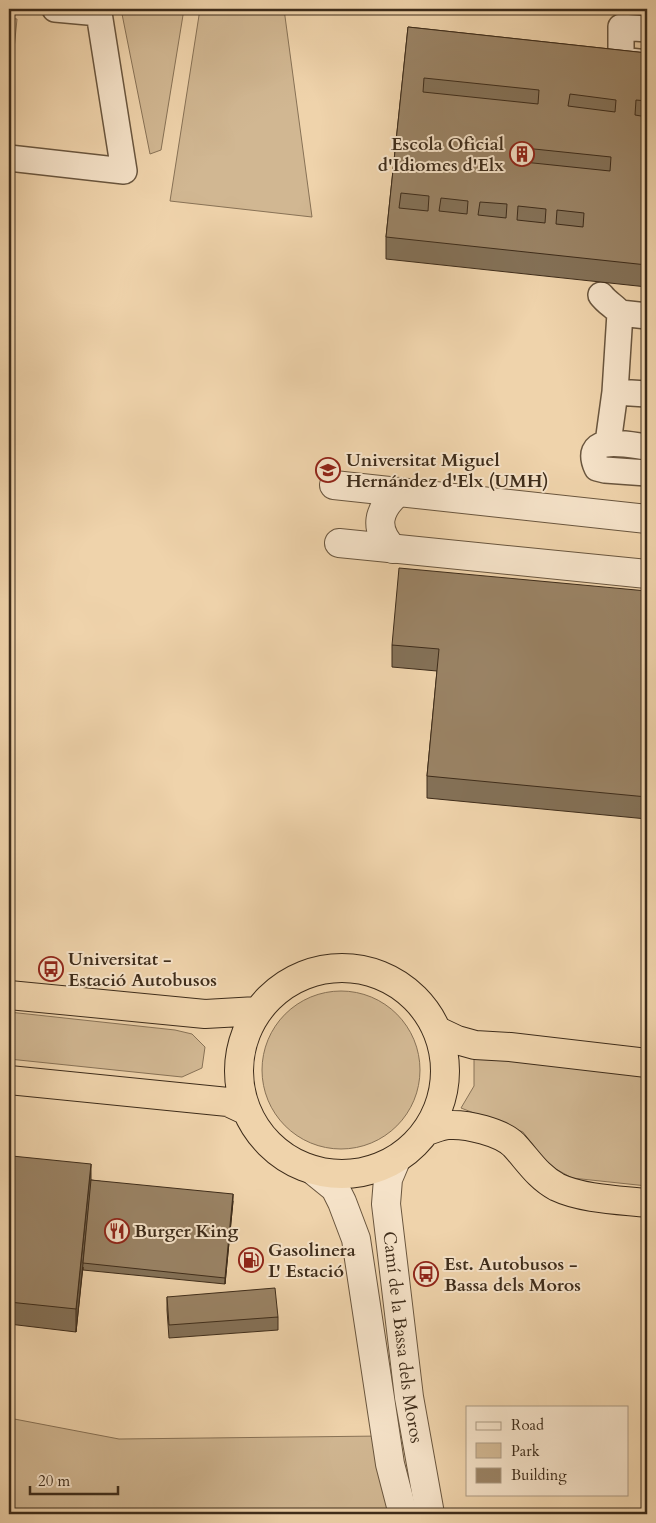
<svg xmlns="http://www.w3.org/2000/svg" width="656" height="1523" viewBox="0 0 656 1523" font-family="Cardo,serif">
	<rect width="100%" height="100%" fill="#efd3ab"/>
	<filter id="stains"><feTurbulence type="fractalNoise" baseFrequency=".004" numOctaves="4"/><feColorMatrix values="0 0 0 0 .2 0 0 0 0 .09 0 0 0 0 .02 0 0 0 .5 -.17"/></filter>
	<radialGradient id="worn" r=".72"><stop offset=".6" stop-color="#630" stop-opacity="0"/><stop offset="1" stop-color="#630" stop-opacity=".3"/></radialGradient>
	<path fill="#d1b792" stroke="#887256" d="M121 9H184L161 150 150 154Z
		M200 9H284L312 217 170 201Z
		M578 9H647V16Z
		M9 18 17 19 9 100Z
		M262 1070a79 79 0 1 1 158 0a79 79 0 1 1-158 0Z
		M9 1012 175 1030 192 1034 205 1047 202 1068 182 1077 9 1059Z
		M474 1056 647 1075V1186L572 1178 547 1164 523 1132 461 1108 474 1086Z
		M9 1418 119 1439 382 1436 389 1514H9Z"/>
	<g fill="none" stroke-linecap="round" stroke-linejoin="round">
		<defs>
			<path id="pedestrian" d="M647 29 621 27V60L647 63
				M9 158 124 171 99 13 55 9
				M601 295C607 303 614 306 620 313L615 392 647 394
				M620 313 647 316
				M608 443 615 392
				M647 447C629 445 581 433 597 468L605 470 647 473"/>
			<g id="minor">
				<path d="M334 485 647 519"/>
				<path d="M339 543 647 574"/>
				<path d="M393 549C373 528 378 510 398 492"/>
				<path id="s1" d="M396 1160 388 1179 386 1204 409 1397 430 1514"/>
				<path d="M314 1171 335 1188 342 1202 356 1239 390 1464 403 1514"/>
			</g>
			<path id="trunk" d="M239 1071a103 103 0 1 1 206 0a103 103 0 1 1-206 0Z
				M9 995 205 1014 258 1011
				M438 1031 457 1040 475 1045 510 1047 647 1063
				M9 1080 228 1102 247 1111
				M427 1131C434 1129 442 1125 449 1125 467 1124 501 1132 514 1145 528 1160 538 1177 557 1187 582 1199 620 1200 647 1203"/>
		</defs>
		<use href="#pedestrian" stroke="#6a563e" stroke-width="28"/>
		<use href="#minor" stroke="#6a563e" stroke-width="30"/>
		<use href="#trunk" stroke="#3e2c1a" stroke-width="30"/>
		<use href="#pedestrian" stroke="#f5e2c8" stroke-width="25"/>
		<use href="#minor" stroke="#f5e2c8" stroke-width="28"/>
		<use href="#trunk" stroke="#efd3ab" stroke-width="28"/>
	</g>
	<path fill="#847157" stroke="#3e2c1a" d="M408 27 647 53V287L386 259V237Z
		M647 591V819L427 798V776L437 671 392 667V645Z
		M9 1164 91 1180 233 1201 225 1284 83 1270V1267L76 1332 9 1324Z
		M167 1297 278 1317V1330L169 1338 167 1310Z"/>
	<path fill="#6c5c47" stroke="#3e2c1a" d="M91 1164V1186L76 1332V1309Z
		M233 1194V1201L225 1284V1278Z"/>
	<path fill="#9a8365" stroke="#3e2c1a" fill-rule="evenodd" d="M408 27 647 53V101L636 100 635 115 647 117V265L386 237ZM424 78 539 90 538 104 423 92ZM570 94 616 100 615 112 568 106ZM515 147 611 157 610 171 514 161ZM401 193 429 196 428 211 399 208ZM441 198 468 201 467 214 439 211ZM480 202 507 204 506 218 478 215ZM518 206 546 209 545 223 517 220ZM557 210 584 213 583 227 556 224Z
		M399 568 647 591V797L427 776 439 649 392 645Z
		M12 1156 91 1164 76 1309 9 1302V1164H11Z
		M91 1180 233 1194 225 1278 83 1263Z
		M275 1288 278 1317 169 1325 167 1297Z"/>
	<defs>
		<symbol id="building-ring" viewBox="-11 -11 22 22"><circle r="9.5" fill="#f5e2c8" stroke="#8f2418" stroke-width="1.5"/><path d="M-4-6H4V6H1V3H-1V6H-4ZM-2.5-4.3h1.7v1.8h-1.7ZM.8-4.3h1.7v1.8H.8ZM-2.5-1h1.7V.8h-1.7ZM.8-1h1.7V.8H.8Z" fill="#8f2418"/></symbol>
		<symbol id="university-ring" viewBox="-11 -11 22 22"><circle r="9.5" fill="#f5e2c8" stroke="#8f2418" stroke-width="1.5"/><path d="M0-5L7-2L0 1L-7-2ZM-4 1L0 2.5L4 1V4Q0 6-4 4Z" fill="#8f2418"/></symbol>
		<symbol id="bus-ring" viewBox="-11 -11 22 22"><circle r="9.5" fill="#f5e2c8" stroke="#8f2418" stroke-width="1.5"/><path d="M-5-6H5V4H4V6H2V4H-2V6H-4V4H-5ZM-3.5-4V0h7V-4ZM-3.5 1.2v1.5H-2V1.2ZM2 1.2v1.5H3.5V1.2Z" fill="#8f2418"/></symbol>
		<symbol id="restaurant-ring" viewBox="-11 -11 22 22"><circle r="9.5" fill="#f5e2c8" stroke="#8f2418" stroke-width="1.5"/><path d="M-5-6h1v4h1v-4h1v4h1v-4h1v5L-1.5 .5V6h-2V.5L-5-1ZM5-6V6H3V1.5H1.5Q1.5-4 5-6Z" fill="#8f2418"/></symbol>
		<symbol id="fuel-ring" viewBox="-11 -11 22 22"><circle r="9.5" fill="#f5e2c8" stroke="#8f2418" stroke-width="1.5"/><path d="M-5.5-6h7V0h2V4h1.3V-2.5L3-4.5l.8-.8L6-3V5H2.5V1h-1V6h-7ZM-4.2-4.7v3.2H.2V-4.7Z" fill="#8f2418"/></symbol>
	</defs>
	<g fill-rule="evenodd">
		<use href="#building-ring" x="508" y="140" width="28" height="28"/>
		<use href="#university-ring" x="314" y="456" width="28" height="28"/>
		<use href="#bus-ring" x="37" y="955" width="28" height="28"/>
		<use href="#restaurant-ring" x="103" y="1217" width="28" height="28"/>
		<use href="#fuel-ring" x="237" y="1246" width="28" height="28"/>
		<use href="#bus-ring" x="412" y="1260" width="28" height="28"/>
	</g>
	<g text-anchor="middle" stroke-width="4" stroke-linejoin="round" paint-order="stroke">
		<g font-size="18" font-weight="bold" fill="#3e2c1a" stroke="#f5e2c8" text-anchor="start">
			<text x="504" y="150" text-anchor="end">Escola Oficial<tspan x="504" dy="21">d'Idiomes d'Elx</tspan></text>
			<text x="346" y="466">Universitat Miguel<tspan x="346" dy="21">Hernández d'Elx (UMH)</tspan></text>
			<text x="68" y="965">Universitat -<tspan x="68" dy="21">Estació Autobusos</tspan></text>
			<text x="134" y="1237">Burger King</text>
			<text x="268" y="1256">Gasolinera<tspan x="268" dy="21">L' Estació</tspan></text>
			<text x="444" y="1270">Est. Autobusos -<tspan x="444" dy="21">Bassa dels Moros</tspan></text>
		</g>
		<g font-size="18" fill="#3e2c1a" stroke="#f5e2c8">
			<text dy="6" stroke="none"><textPath href="#s1" startOffset="180">Camí de la Bassa dels Moros</textPath></text>
		</g>
	</g>
	<rect width="656" height="1523" fill="none" stroke="#efd3ab" stroke-width="30"/>
	<rect x="10" y="10" width="636" height="1503" fill="none" stroke="#3e2c1a" stroke-width="2.5"/>
	<rect x="15" y="15" width="626" height="1493" fill="none" stroke="#3e2c1a"/>
	<rect x="466" y="1406" width="162" height="90" fill="#f5e2c8" stroke="#ac9982"/>
	<rect x="476" y="1422" width="25" height="8" fill="#f5e2c8" stroke="#ac9982"/>
	<text x="511" y="1430" font-size="15" fill="#3e2c1a">Road</text>
	<rect x="476" y="1443" width="25" height="15" fill="#d1b792" stroke="#ac9982"/>
	<text x="511" y="1456" font-size="15" fill="#3e2c1a">Park</text>
	<rect x="476" y="1468" width="25" height="15" fill="#9a8365" stroke="#ac9982"/>
	<text x="511" y="1480" font-size="15" fill="#3e2c1a">Building</text>
	<path d="M30 1486v8h88v-8" fill="none" stroke="#3e2c1a" stroke-width="2.5"/>
	<text x="38" y="1486" font-size="15" fill="#3e2c1a" stroke="#f5e2c8" stroke-width="4" paint-order="stroke">20 m</text>
	<rect width="100%" height="100%" filter="url(#stains)"/>
	<rect width="100%" height="100%" fill="url(#worn)"/>
</svg>
